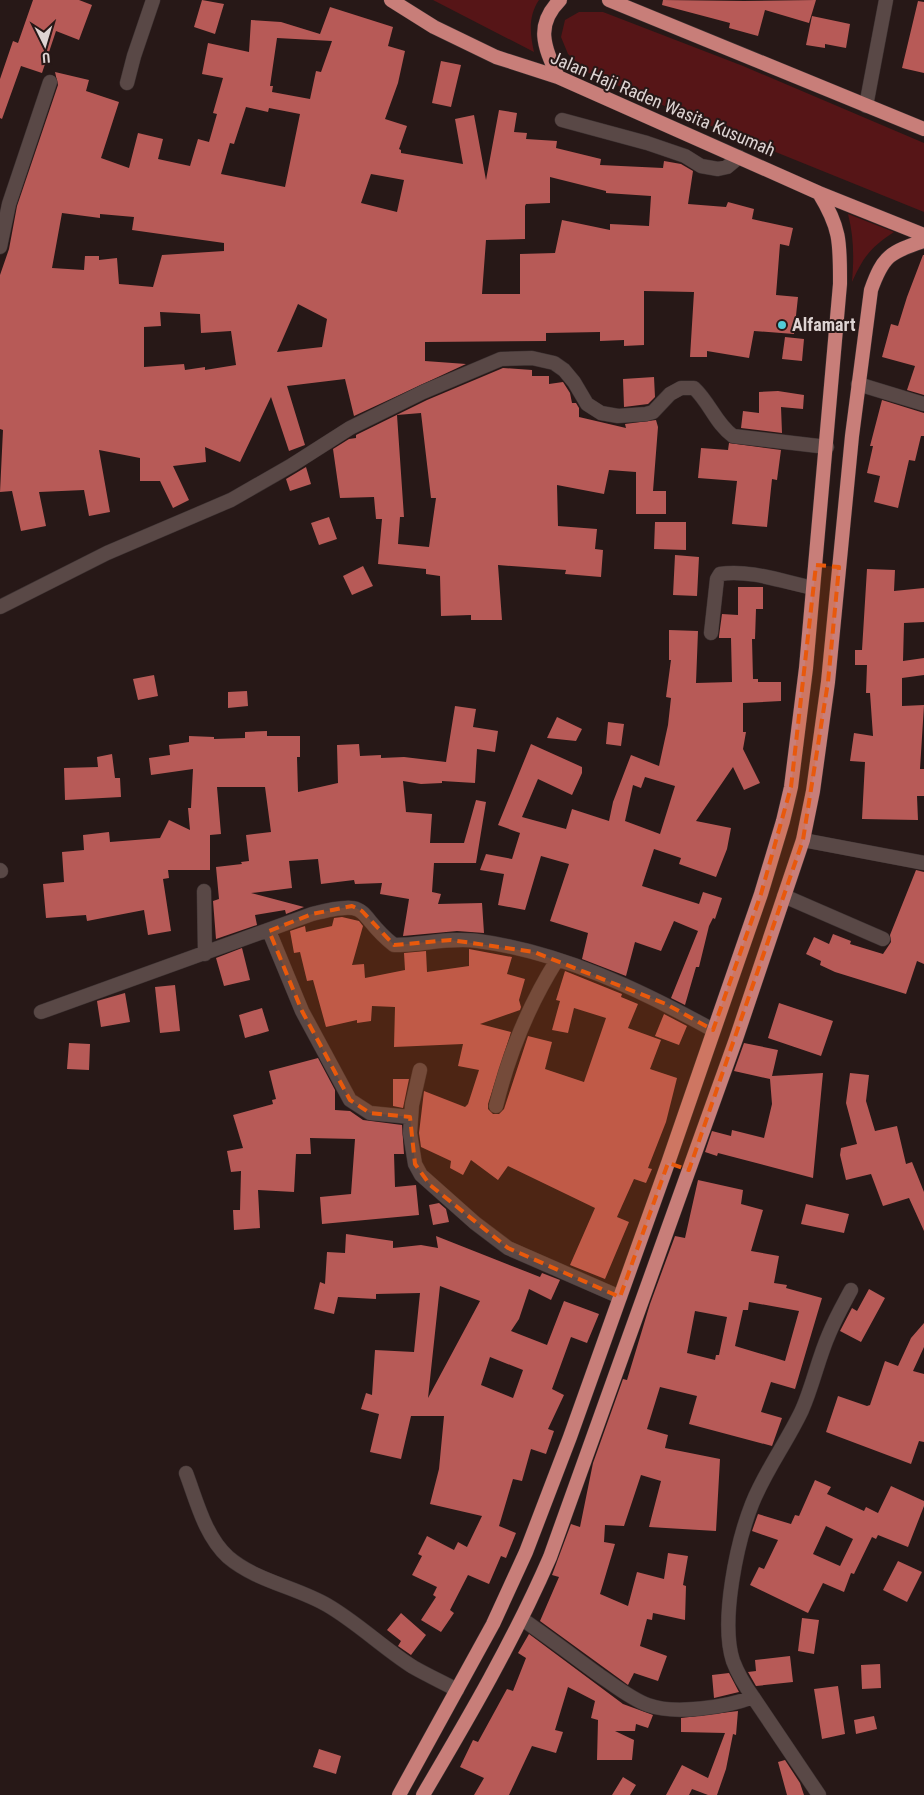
<svg xmlns="http://www.w3.org/2000/svg" width="924" height="1795" viewBox="0 0 924 1795" font-family="'Roboto Condensed',sans-serif">
	<rect width="100%" height="100%" fill="#271817"/>
	<path fill="#561517" d="M433 0H539C528 16 530 34 534 52Z
		M579 12H603L743 66 924 143V212L699 121 587 72 568 54 561 37 565 20Z
		M848 214 894 232C870 248 864 256 852 282 854 258 854 237 848 214Z"/>
	<path fill="#b75a57" fill-rule="evenodd" d="M33 0H79L92 5 79 40 56 31 42 73 21 66 2 119 0 118V79L13 41 18 43Z
		M202 0 224 4 215 34 194 27Z
		M663 0 744 1 816 0 809 23 765 10 758 36 729 28 730 23 662 5Z
		M918 1 924 2V73L902 68Z
		M330 7 393 27 388 46 405 51 398 83 385 119 407 126 399 149 401 150V153L463 164 455 119 474 115 486 180 499 110 517 113 514 132 527 133 526 139 557 141 556 148 601 159 600 165 663 168 664 161 681 164 693 171 688 204 726 207 728 202 754 209 752 219 793 228 789 246 780 244 776 295 798 297 794 334 754 331 749 358 707 351V357H690L694 292 644 291V345L624 346V340L600 341V332L546 333V341L425 342V361L466 364 354 416 345 379 287 386 305 445 289 451 271 397 240 462 205 447 206 462 173 466 189 500 173 508 160 481H140V458L99 450 110 512 89 516 84 490 39 492 46 526 21 531 12 491 0 492 3 430 0 429V275L9 249 17 206 58 85 55 72 89 80 86 91 119 102 101 158 129 168 138 133 163 139 158 159 190 166 198 139 209 142 217 114 213 113 223 78 202 74 208 43 249 52 251 20 281 22 320 34ZM277 38 332 41 321 72 316 71 310 99 272 92 273 86H270ZM246 107 268 112 269 108 300 114 285 187 221 174 230 143 234 144ZM371 174 404 180 397 212 361 203ZM550 177 606 191V193L651 196 649 226 610 224V230L562 220 555 253 520 254V294H482L486 240 525 239V206L526 204 550 203ZM62 213 100 218V214L134 217 132 230 224 243V251L162 255 153 287 119 284 117 258 99 260V256H85L84 270 52 268ZM298 304 327 319 322 347 277 352ZM160 312 200 314 201 333 231 331 236 365 205 370V367L185 370 184 364 144 367V327L161 326Z
		M812 16 850 24 846 48 825 44V48L806 45Z
		M441 61 461 65 451 107 432 103Z
		M923 255H924V395L907 390 915 366 882 357 891 324 898 326 907 297Z
		M785 337 804 339 802 361 782 359Z
		M503 368 532 370V376H549V384L563 382 570 393 572 403H576L579 408V417L626 428 625 424 656 420 658 427 653 491H666V514H636V472L609 470 604 494 557 485 558 526 597 529 595 549 603 550 601 577 565 574 566 570 498 565 502 620H471V615L441 616 440 576 426 574V569L378 564 382 519H376L374 497 340 498 333 449 349 439 356 438V435L427 400ZM421 413 431 498H436L429 547 398 544 400 517H404L397 415Z
		M654 377 655 397 648 404 624 407 623 379Z
		M778 391 804 395 803 409 781 407 782 433 741 428 743 411 759 413V392Z
		M882 400 924 413V436H921L915 461 909 460 898 508 874 502 880 476 867 473 873 446H870Z
		M729 443 781 450 777 480 772 479 767 527 732 524 737 481 698 478 701 448 728 450Z
		M306 467 311 484 290 491 286 479Z
		M329 517 337 539 319 545 311 523Z
		M655 522H686V550L654 549Z
		M675 555 699 557 697 596 673 595Z
		M363 566 373 586 352 595 343 576Z
		M867 569 895 570 894 591 924 588V622L904 623 903 661 924 658V675L902 678V706L924 705 920 769H924V796H917L918 820 862 819 865 762 850 761 854 733 873 736 870 693H866L867 665H855V650H862Z
		M738 587H763V609H756L755 639H752L753 679H758V682H781V701L743 703V732H746L743 749 760 783 744 790 733 767 696 821 731 828 727 849 716 877 679 864 681 858 654 849 642 886 699 904 703 892 722 898 715 919 713 918 709 926 699 967H696L685 1005 671 998 698 931 674 921 661 951 635 942 626 976 582 959 588 933 550 921 569 864 541 856 525 910 498 905 504 874 480 870 486 854 512 859 520 833 498 825 531 744 582 767V773L572 795 538 779 522 817 566 829 572 809 609 821 613 802 631 755 659 766 668 725 671 698 666 697 671 660H669V630L698 631 696 683 732 682 731 638H719V636L722 614 738 615ZM645 777 675 786 660 834 625 821 633 785 641 788Z
		M154 675 158 696 138 700 133 679Z
		M247 691 248 706 228 708V692Z
		M455 706 476 709 473 727 498 731 495 752 477 749 475 783 442 781V783L421 784 403 781 406 812 432 814 430 843H464L476 800 486 802 476 863H434L432 892 441 894 438 904 482 903 484 933 457 931 403 936 409 899 380 894 382 883 355 884 354 880 321 884 318 859 289 861 292 888 251 893 304 907 286 914 285 910 255 915 257 925 216 939 213 901 219 899 216 867 242 864 241 862 249 861 246 835 271 832 265 787H217L221 834 210 835V870H168L169 878 163 879 171 931 148 935 144 910 87 921 86 915 46 918 43 884 64 882 62 852 84 850 83 835 109 832 110 842 160 838 169 820 190 830 188 808H191L193 769 151 775 149 758 170 755 169 745 189 742V736L214 737V739L245 738V732L267 731V736H300V757H297L298 792 338 783 337 745 359 744 360 756 381 755V758L404 757 446 762Z
		M557 717 582 729 576 741 547 738Z
		M608 722 624 724 621 746 606 744Z
		M112 754 115 778H120L121 797 65 800 64 768 98 767 97 757Z
		M916 870 924 872V964L917 961 906 994 835 972 820 965 821 961 806 954 814 937 829 944 833 934 851 941 850 944 883 954 891 942 890 935Z
		M342 917 359 921 363 926 352 965 364 964 365 978 405 970 404 953 426 951 427 972 469 966V949L512 957 507 974 525 979 519 1000 521 1007 520 1010 480 1024 511 1032 488 1104V1109L493 1114H499L504 1109 528 1036 552 1042 545 1069 584 1082 606 1018 574 1008 568 1033 552 1030 560 1001 556 1000 565 971 622 994 621 997 638 1004 628 1028 661 1040 650 1069 677 1078 666 1122 648 1168 652 1169 646 1183 634 1179 617 1217 629 1222 605 1279 570 1265 595 1208 508 1166 498 1180 471 1160 463 1175 450 1168 451 1161 421 1147 419 1133 424 1091 465 1107 468 1104 479 1070 458 1066 463 1044 394 1047 395 1007 372 1006 371 1021 357 1023V1020L326 1027 313 980 307 981 300 952 294 953 290 931 305 926 306 932 332 926 334 918Z
		M242 948 250 980 224 986 216 958Z
		M175 985 180 1031 160 1033 155 987Z
		M125 993 130 1022 101 1027 97 1001Z
		M779 1003 833 1021 821 1056 768 1038Z
		M262 1008 269 1031 245 1038 239 1015Z
		M664 1014 687 1026 679 1045 655 1036Z
		M69 1043 90 1044 89 1070 67 1069Z
		M744 1043 778 1050 772 1076 823 1073 813 1178 718 1153 717 1156 705 1152 712 1131 731 1136 732 1130 764 1138 772 1104 770 1079 734 1071Z
		M318 1058 335 1090V1110L350 1111 363 1120 402 1125 404 1154H394L395 1187 416 1185 419 1215 322 1224 320 1197 351 1194 355 1139 310 1138 311 1154H296L294 1192 258 1190 260 1228 234 1230 233 1210H240L241 1171 231 1172 227 1151 243 1148 233 1115 273 1104 272 1100 276 1099 269 1071Z
		M850 1073 869 1075 866 1101 875 1131 897 1126 906 1164 912 1162 924 1192V1231L909 1198 883 1206 871 1174 846 1180 840 1155 841 1148 857 1144 846 1103Z
		M393 1079H409L403 1108 393 1106Z
		M698 1180 743 1190 741 1204 763 1210 751 1251 779 1256 774 1283 787 1285 786 1288 822 1298 795 1389 771 1382 761 1412 782 1418 772 1446 689 1424 697 1396 660 1387 647 1429 668 1435 665 1448 720 1459 716 1531 649 1527 661 1481 641 1475 624 1526 605 1525 604 1542 615 1544 600 1594 628 1606 637 1572 664 1579 668 1553 688 1556 683 1585 686 1586 685 1620 653 1613 652 1620 647 1619 640 1646 667 1656 658 1681 634 1673 628 1685 540 1621 559 1577 552 1575 571 1524 580 1527 593 1463 623 1379 627 1380 650 1304 675 1236 685 1238ZM749 1302 799 1311 785 1361 735 1346 743 1310H748ZM695 1311 727 1317 719 1355H716L715 1360 687 1353Z
		M439 1203 446 1209 449 1222 433 1225 429 1205Z
		M806 1204 849 1214 844 1233 801 1224Z
		M346 1234 393 1241V1248L421 1245 438 1248 436 1236 540 1277 542 1273 560 1280 551 1300 529 1289 519 1319 511 1331 547 1345 564 1301 599 1314 587 1343 571 1337 552 1389 564 1395 548 1429 554 1431 546 1454 531 1449 522 1481 513 1479 499 1526 516 1533 506 1558 501 1556 489 1584 468 1575 450 1610 454 1613 441 1632 421 1620 436 1597 433 1595 437 1587 412 1575 422 1556 418 1554 427 1536 454 1550 458 1542 467 1547 482 1516 430 1504 439 1469 444 1416H411L401 1459 370 1452 379 1414 361 1409 366 1393 372 1395 375 1350 414 1352 420 1293 376 1294V1299L338 1297 334 1314 314 1309 320 1282 325 1284 327 1252 345 1253ZM440 1286 480 1301 428 1398ZM490 1357 523 1370 513 1398 481 1385Z
		M869 1289 885 1298 861 1342 840 1331 852 1308 857 1311Z
		M924 1323V1347L913 1371 924 1374V1442L919 1441 911 1464 826 1432 838 1396 867 1406 870 1405 885 1361 898 1366 911 1338Z
		M815 1480 831 1487 827 1494 864 1511 866 1507 878 1513 891 1486 924 1501V1506L908 1547 878 1535 876 1539 872 1537 854 1574 851 1573 844 1592 823 1583 808 1613 750 1585 759 1567 764 1569 778 1540 752 1531 758 1514 791 1524 795 1515 799 1516ZM826 1526 853 1539 840 1566 813 1554Z
		M898 1561 922 1572 907 1602 883 1590Z
		M401 1613 426 1635 411 1655 398 1646 401 1641 387 1630Z
		M802 1618 819 1620 814 1654 798 1651Z
		M529 1634 623 1704 653 1715 648 1728 636 1724 635 1731H615L634 1740 632 1760H597L598 1720 591 1718 595 1701 568 1687 555 1730 563 1732 556 1753 532 1746 509 1795H474L484 1778 460 1767 473 1740 478 1742 507 1689 513 1691 526 1658 518 1653Z
		M790 1656 793 1682 756 1686 748 1672 756 1671 755 1660Z
		M880 1664 881 1688 862 1689 861 1665Z
		M729 1673 739 1692 714 1698 712 1675Z
		M838 1686 845 1734 822 1739 814 1689Z
		M738 1711 736 1735 733 1734 726 1769 717 1795H708L692 1789 689 1795H666L682 1765 708 1778 725 1733 681 1732V1718Z
		M874 1716 877 1729 856 1734 854 1720Z
		M319 1749 341 1756 336 1774 313 1767Z
		M785 1760 800 1783 804 1795H787L778 1762Z
		M623 1777 636 1785 630 1795H612Z"/>
	<g fill="none" stroke-linecap="round" stroke-linejoin="round">
		<defs>
			<path id="minor" d="M127 83 134 56 153 0
				M562 120 647 143 685 156 701 166 718 169 727 167 739 157
				M0 247 9 204 50 82
				M858 384 924 404
				M0 607 107 553 231 500 292 465 350 428 423 392 501 359 532 358 554 363 564 370 574 382 587 404 601 413 618 416 646 414 653 412 670 394 681 388H694C710 403 716 424 733 436L827 447
				M711 633 717 579 720 574C749 569 784 582 813 588
				M803 840 924 863
				M0 870 1 871
				M204 891 205 954
				M784 896 883 939
				M269 931 302 1011 350 1100 370 1113 410 1117
				M41 1012 312 914C375 898 354 914 394 945 422 945 450 937 478 941 561 952 641 990 713 1030
				M420 1070 412 1105 410 1133 415 1164 421 1175 475 1223 508 1248 620 1297
				M496 1106C509 1053 528 1006 557 960
				M186 1473C197 1502 205 1536 228 1557 256 1581 296 1587 327 1605 358 1623 383 1648 413 1667 427 1675 442 1682 457 1690
				M522 1619C548 1637 573 1656 599 1675 614 1685 631 1699 648 1705 675 1715 727 1707 753 1697L819 1795
				M753 1697C745 1686 738 1674 733 1661 720 1621 737 1542 752 1504 765 1471 787 1442 802 1410 813 1385 818 1359 829 1334 835 1319 843 1305 851 1290"/>
			<path id="secondary" d="M866 106 886 0"/>
			<path id="trunk" d="M391 0 434 27 496 57 558 77 819 193 924 235
				M609 0 924 129
				M558 77C545 48 534 26 560 0
				M399 1795 493 1624 526 1552 570 1437 668 1163 761 894 783 821 791 787 806 668 840 284C840 243 841 229 819 193
				M423 1795C469 1717 514 1640 550 1557L736 1039 803 840 813 791 828 682 852 436 871 290C883 256 890 252 924 241"/>
		</defs>
		<use href="#minor" stroke="#3d3232" stroke-width="15"/>
		<use href="#secondary" stroke="#3d3232" stroke-width="15"/>
		<use href="#trunk" stroke="#3d3232" stroke-width="15"/>
		<use href="#minor" stroke="#594846" stroke-width="14"/>
		<use href="#secondary" stroke="#594846" stroke-width="14"/>
		<use href="#trunk" stroke="#c87e79" stroke-width="14"/>
	</g>
	<path fill="#e8590c" fill-opacity="0.2" stroke="#e8590c" stroke-width="4" stroke-dasharray="10 6" stroke-linejoin="round" d="M816 565 839 567 828 682 803 840 689 1170 668 1163 620 1297 508 1248 430 1185 415 1164 410 1117 370 1113 350 1100 302 1011 269 931 312 914 352 906 362 911 394 945 451 940 534 952 666 1004 713 1030 761 894 791 787Z"/>
	<circle fill="#52cbd7" stroke="#271817" stroke-width="2" cx="782" cy="325" r="5"/>
	<g text-anchor="middle" stroke-width="4" stroke-linejoin="round" paint-order="stroke">
		<g font-size="18" fill="#ded4d3" stroke="#271817">
			<text transform="translate(663 104) rotate(23)" y="6">Jalan Haji Raden Wasita Kusumah</text>
		</g>
		<g font-size="18" font-weight="bold" fill="#ded4d3" stroke="#271817" text-anchor="start">
			<text x="792" y="331">Alfamart</text>
		</g>
	</g>
	<g transform="translate(45 45) rotate(175)" stroke="#271817" stroke-width="4" paint-order="stroke">
	<path d="M0-4L9 19L0 12L-9 19Z" fill="#ded4d3"/>
	<text y="-8" font-size="14" font-weight="bold" text-anchor="middle" fill="#ded4d3">U</text>
	</g>
</svg>
